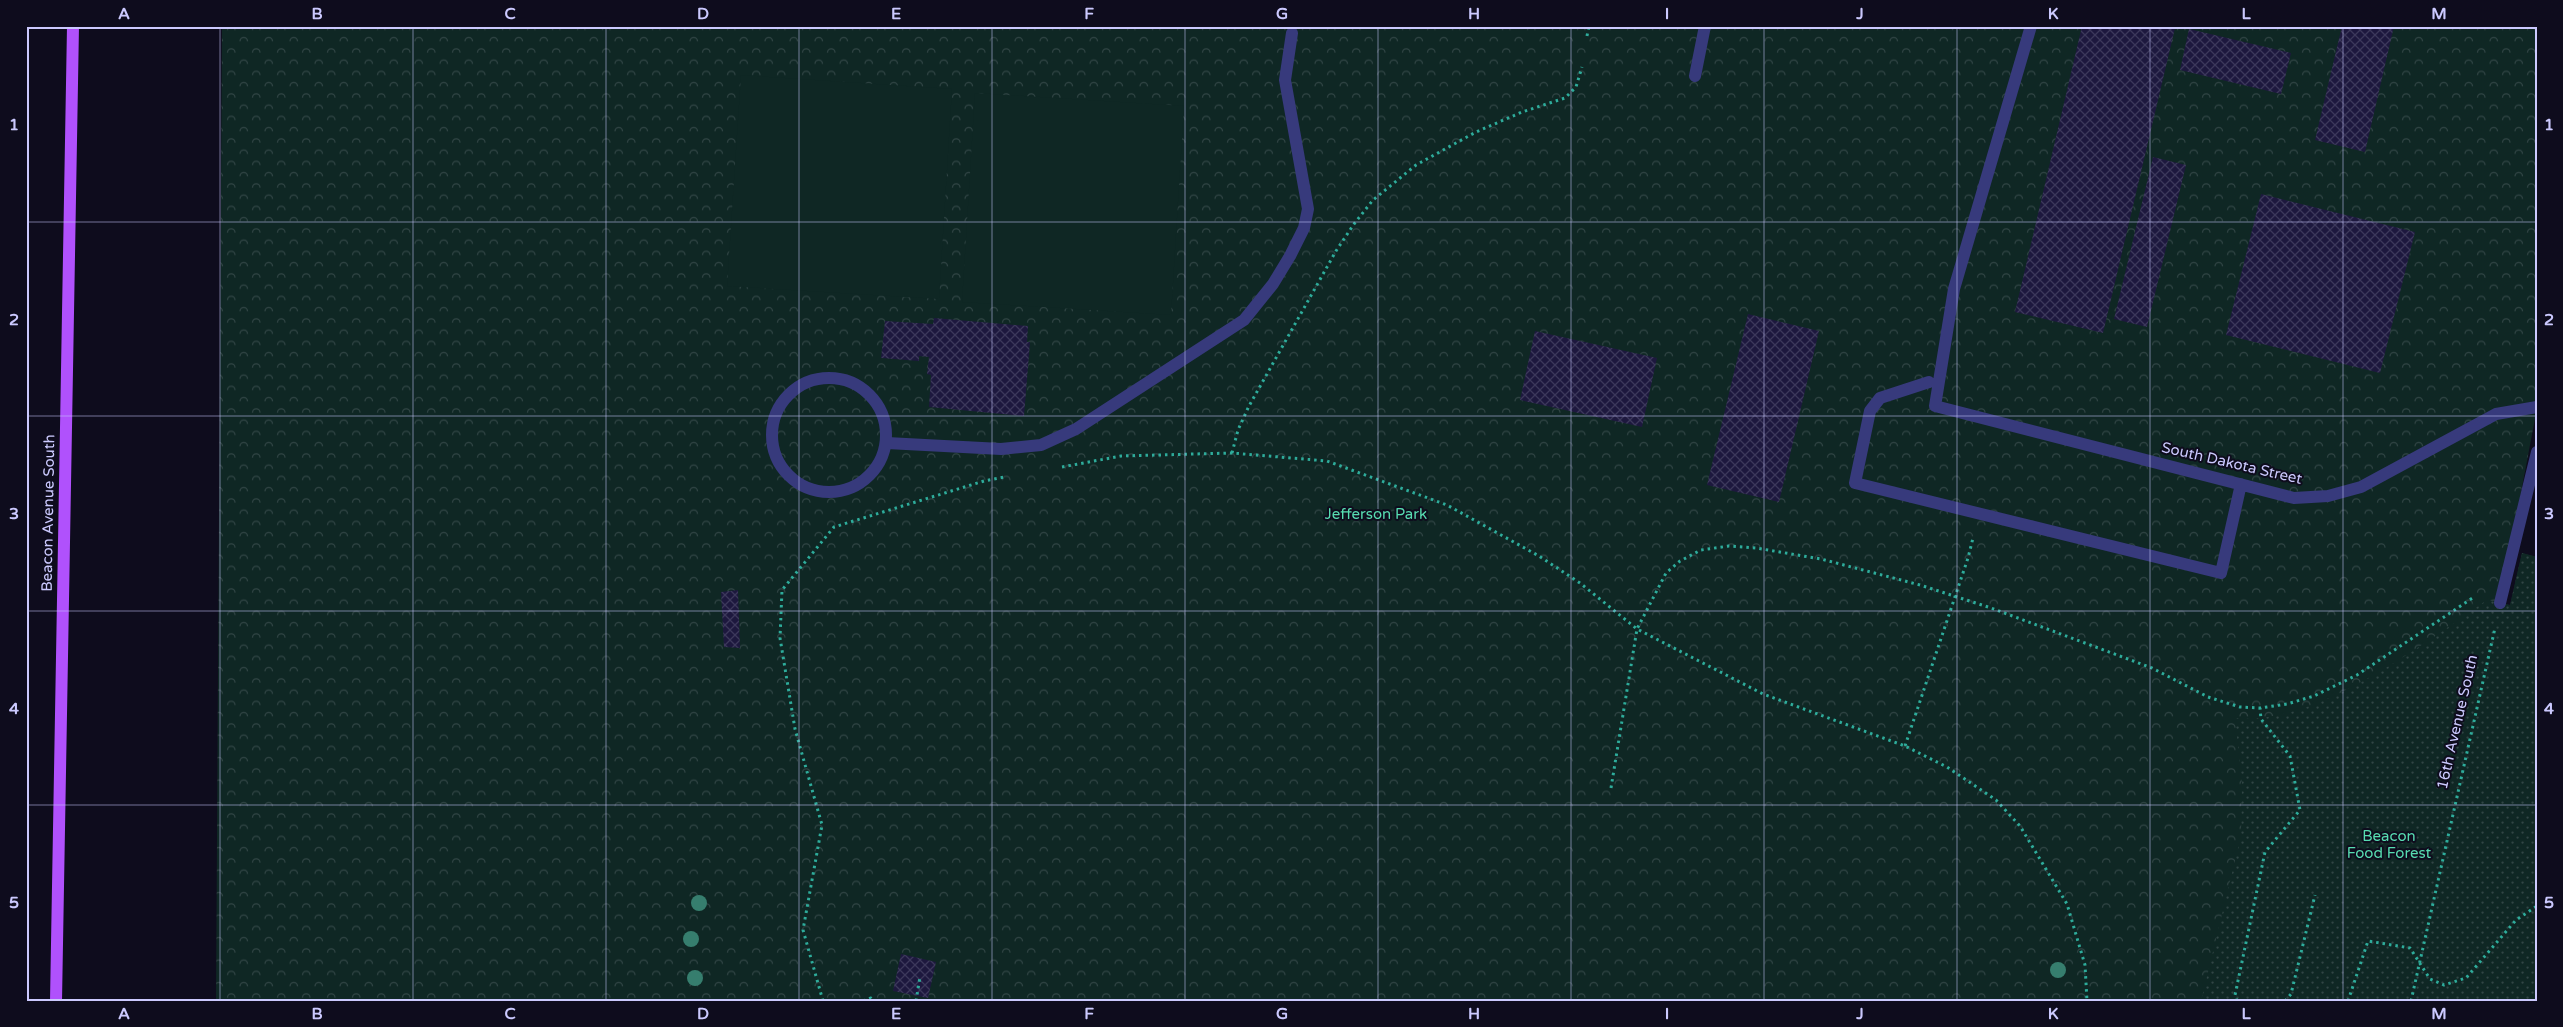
<svg xmlns="http://www.w3.org/2000/svg" width="2563" height="1027" viewBox="0 0 2563 1027" font-family="'Varela Round',sans-serif">
	<defs>
		<pattern id="park-crowns" width="20" height="18" patternUnits="userSpaceOnUse" patternTransform="scale(1.25)"><rect width="20" height="18" fill="#0f2724"/><path d="M2 6a3 3 0 1 1 6 0M12 15a3 3 0 1 1 6 0" fill="none" stroke="#314545"/></pattern>
		<pattern id="garden-dots" width="8" height="8" patternUnits="userSpaceOnUse" patternTransform="scale(1.25)"><rect width="8" height="8" fill="#0f2724"/><path d="M2 2h.1M6 6h.1" fill="none" stroke="#314545" stroke-width="1.8" stroke-linecap="round"/></pattern>
		<pattern id="building-cross-hatch" width="8" height="8" patternUnits="userSpaceOnUse" patternTransform="scale(1.25)"><rect width="8" height="8" fill="#1d183e"/><path d="M0 0l8 8M0 8l8-8" fill="none" stroke="#3c385b"/></pattern>
	</defs>
	<rect width="100%" height="100%" fill="#0e0c1d"/>
	<path fill="url(#park-crowns)" d="M222 26H2537V408L2500 603 2510 605 2522 553 2537 557V1001H216Z"/>
	<path fill="url(#garden-dots)" d="M2522 553 2537 557V1001H2201L2241 836 2242 783 2235 718C2315 727 2423 644 2487 600L2510 605Z"/>
	<path fill="#0f2724" d="M741 75 952 89 939 299 727 286Z
		M975 93 1184 106 1171 315 962 302Z"/>
	<path fill="url(#building-cross-hatch)" d="M2082 26 2175 28 2103 333 2015 312Z
		M2342 26H2394L2365 152 2315 140Z
		M2189 29 2291 53 2281 94 2180 70Z
		M2153 157 2186 165 2147 327 2114 319Z
		M2261 194 2415 232 2380 373 2226 335Z
		M1748 314 1819 331 1779 502 1707 485Z
		M934 318 1028 326 1027 342H1030L1024 416 929 407 931 375 927 374 929 357 919 356V361L881 358 885 321 933 324Z
		M1535 331 1657 358 1642 427 1520 400Z
		M738 590 740 648 724 647 721 592Z
		M901 954 936 962 928 998 893 991Z"/>
	<g fill="none" stroke-linecap="round" stroke-linejoin="round">
		<path stroke="#2eac9b" stroke-width="3" stroke-dasharray="2.5 4" stroke-linecap="butt" d="M1733 26H1746
			M1587 36 1589 26
			M1232 453 1238 430 1249 406 1336 251 1354 224 1373 200 1416 165 1476 132 1522 112 1565 98 1576 87 1582 67
			M1062 467 1121 456 1232 453 1327 461 1447 505 1539 556 1580 583 1637 629 1763 694 1905 746 1947 767 1996 800 2020 826 2067 904 2085 965 2087 1001
			M1905 746 1968 558 1973 538
			M1611 788 1637 629 1666 573 1680 561 1701 550 1729 546 1756 548 1821 559 1920 585 1991 608 2152 668 2208 697 2240 707 2260 708 2287 704 2314 696 2357 675 2474 597
			M823 1001 803 930 822 825 795 729 780 638 782 590 834 527 984 481 1004 477
			M863 1001 871 998 874 1001
			M916 1001 920 977
			M2237 1001 2235 995 2265 852 2300 810 2290 756 2261 719 2260 708
			M2285 1001 2291 994 2315 895
			M2348 1001 2368 941 2410 948 2430 979 2444 985 2466 978 2516 920 2537 906
			M2411 1001 2495 628"/>
		<path stroke="#373a7c" stroke-width="12" d="M2031 26 1954 289 1935 406 2294 498 2328 496 2361 487 2496 414 2537 407
			M1695 76 1705 26
			M772 435a57 57 0 1 1 114 0a57 57 0 1 1-114 0Z
			M1929 382 1880 398 1870 411 1855 483 2221 573 2241 484
			M887 443 1001 449 1041 445 1076 429 1244 320 1273 284 1290 256 1304 228 1308 209 1285 80 1292 33
			M2500 603 2537 452"/>
		<path stroke="#b051fc" stroke-width="12" d="M56 1001 73 26"/>
	</g>
	<g fill="#367e6e">
		<circle cx="699" cy="903" r="8"/>
		<circle cx="691" cy="939" r="8"/>
		<circle cx="2058" cy="970" r="8"/>
		<circle cx="695" cy="978" r="8"/>
	</g>
	<path fill="none" stroke="#cbc9fe" stroke-width="1" stroke-opacity="0.55" d="M220 26V1001M413 26V1001M606 26V1001M799 26V1001M992 26V1001M1185 26V1001M1378 26V1001M1571 26V1001M1764 26V1001M1957 26V1001M2150 26V1001M2343 26V1001M26 222H2537M26 416H2537M26 611H2537M26 805H2537"/>
	<g text-anchor="middle" stroke-width="4" stroke-linejoin="round" paint-order="stroke">
		<g font-size="15" fill="#cbc9fe" stroke="#0e0c1d">
			<text transform="translate(2232 463) rotate(13)" y="5">South Dakota Street</text>
			<text transform="translate(48 513) rotate(-89)" y="5">Beacon Avenue South</text>
			<text transform="translate(2457 722) rotate(-77)" y="5">16th Avenue South</text>
		</g>
		<g font-size="15" fill="#57dcb1" stroke="#0e0c1d">
			<text x="1376" y="519">Jefferson Park</text>
			<text x="2389" y="841">Beacon<tspan x="2389" dy="17">Food Forest</tspan></text>
		</g>
	</g>
	<rect width="2563" height="1027" fill="none" stroke="#0e0c1d" stroke-width="55"/>
	<rect x="28" y="28" width="2508" height="972" fill="none" stroke="#cbc9fe" stroke-width="2"/>
	<g font-size="16" text-anchor="middle" font-weight="bold" fill="#cbc9fe">
		<text x="124" y="19">A</text>
		<text x="317" y="19">B</text>
		<text x="510" y="19">C</text>
		<text x="703" y="19">D</text>
		<text x="896" y="19">E</text>
		<text x="1089" y="19">F</text>
		<text x="1282" y="19">G</text>
		<text x="1474" y="19">H</text>
		<text x="1667" y="19">I</text>
		<text x="1860" y="19">J</text>
		<text x="2053" y="19">K</text>
		<text x="2246" y="19">L</text>
		<text x="2439" y="19">M</text>
		<text x="14" y="130">1</text>
		<text x="2549" y="130">1</text>
		<text x="14" y="325">2</text>
		<text x="2549" y="325">2</text>
		<text x="14" y="519">3</text>
		<text x="2549" y="519">3</text>
		<text x="14" y="714">4</text>
		<text x="2549" y="714">4</text>
		<text x="14" y="908">5</text>
		<text x="2549" y="908">5</text>
		<text x="124" y="1019">A</text>
		<text x="317" y="1019">B</text>
		<text x="510" y="1019">C</text>
		<text x="703" y="1019">D</text>
		<text x="896" y="1019">E</text>
		<text x="1089" y="1019">F</text>
		<text x="1282" y="1019">G</text>
		<text x="1474" y="1019">H</text>
		<text x="1667" y="1019">I</text>
		<text x="1860" y="1019">J</text>
		<text x="2053" y="1019">K</text>
		<text x="2246" y="1019">L</text>
		<text x="2439" y="1019">M</text>
	</g>
</svg>
